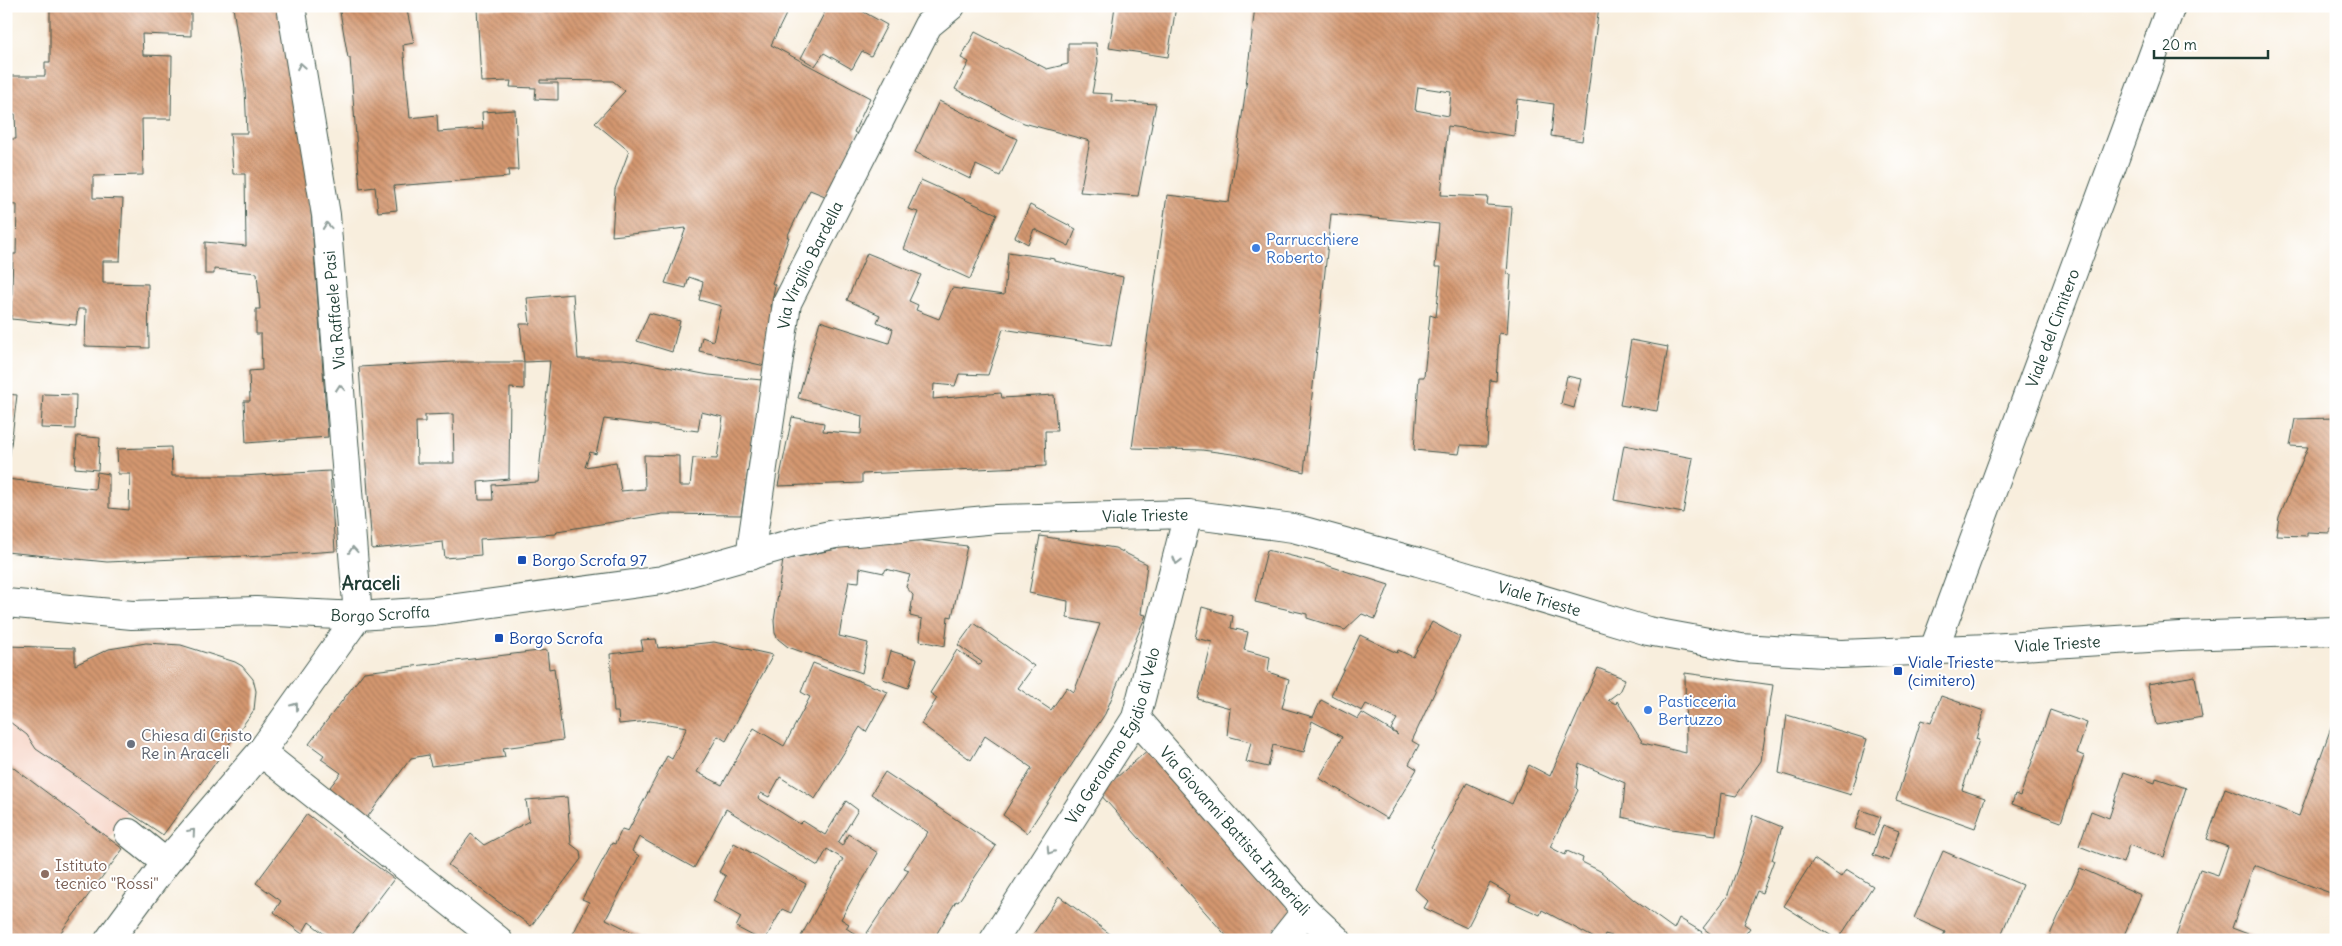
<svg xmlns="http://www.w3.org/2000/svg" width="2342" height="946" viewBox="0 0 2342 946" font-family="Delius,sans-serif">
	<defs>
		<pattern id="building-back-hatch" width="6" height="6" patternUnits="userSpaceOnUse" patternTransform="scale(1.25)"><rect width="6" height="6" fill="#d49770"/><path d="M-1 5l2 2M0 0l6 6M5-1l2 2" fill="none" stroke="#ab7c5d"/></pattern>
	</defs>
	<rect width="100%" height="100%" fill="#fff"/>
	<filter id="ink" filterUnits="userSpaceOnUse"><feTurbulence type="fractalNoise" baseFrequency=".02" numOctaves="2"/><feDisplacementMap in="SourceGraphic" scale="10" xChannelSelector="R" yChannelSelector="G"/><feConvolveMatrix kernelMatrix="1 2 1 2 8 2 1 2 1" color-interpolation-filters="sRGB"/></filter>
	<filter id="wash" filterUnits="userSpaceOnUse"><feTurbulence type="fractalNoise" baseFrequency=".0096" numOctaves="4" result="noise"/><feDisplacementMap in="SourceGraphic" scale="20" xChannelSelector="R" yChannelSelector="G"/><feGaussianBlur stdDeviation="1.12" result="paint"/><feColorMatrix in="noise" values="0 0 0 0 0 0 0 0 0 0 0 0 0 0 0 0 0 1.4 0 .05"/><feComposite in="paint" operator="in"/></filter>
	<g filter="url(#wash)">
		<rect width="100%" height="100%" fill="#f8eedd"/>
		<path fill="#f6d2c3" d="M6 721 131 808 37 940H6Z"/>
		<g id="blocks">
			<path fill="url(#building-back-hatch)" fill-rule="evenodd" d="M50 6H191V36L142 34 143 55 172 56 171 119H142L143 175 93 176V198L123 199 120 261H103V283L148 284 149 348 85 346 86 309H78L76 325 11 319 13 254H16L17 205 6 204V139H16L15 114H6V76H45V62H50Z
				M288 6 305 131 328 437 246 443 244 401H250L249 371 262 370 261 334H256V309H260L257 273 214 269V274H205V242L246 246 245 174H233L230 133H247L245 89 233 7Z
				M339 6H406L414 43 403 45 410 118 437 115 438 132 483 129 482 112 515 110 518 170H508L509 177 394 186 397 210 378 212 375 187 360 189 350 58H348Z
				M555 6H790L771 45 870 98 854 132 857 134 830 198 810 190 787 237H789L772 283 775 285 771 307 777 310 765 366 699 351 702 337 713 341 721 306 699 300 703 282 689 277 686 288 665 283 686 228 612 236 615 189 629 151 595 123 625 91 613 81 540 80V83H558V100L535 99 536 88 510 87 511 81 481 82 477 8 554 9Z
				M828 6H853L887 25 871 56 862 51 852 69 824 53 815 66 801 58Z
				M1115 6H1176L1168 57 1109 48Z
				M1255 6H1599L1582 141 1551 136 1554 104 1517 99 1514 136 1448 126 1441 195 1488 197 1487 205 1512 207 1507 274 1511 275 1507 334 1499 333 1496 381 1490 380 1487 446 1461 445 1459 454 1414 450 1419 377H1424L1430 315 1436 317 1441 267H1435L1439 224 1331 214 1304 472 1240 455 1202 450 1132 448 1167 195 1229 202 1244 103ZM1418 87 1451 92 1449 116 1415 110Z
				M975 32 1047 69 1068 64V43H1096L1098 61 1092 93 1112 94 1111 101 1156 104 1138 196 1080 192 1090 141 1024 123 955 89 969 62 961 58Z
				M939 101 1017 139 1000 176 976 165 970 179 915 152Z
				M921 180 997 214 970 279 904 249 918 212 908 209Z
				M1030 205 1076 229 1069 246 1034 229 1028 244 1015 237Z
				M1008 252 1055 259V261L1123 277 1111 346 1003 329 988 375 959 374 955 386 934 384 933 399 1001 393 1002 398 1054 395 1057 431H1045L1046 466 862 474V483L778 486 792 417 824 423 823 431 861 434 862 416 798 398 820 321 889 343 893 329 877 322 880 315 847 300 867 253 921 275 909 301 918 305 916 310 939 319 952 288 1004 295Z
				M573 294 578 359H624L709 375 762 380 741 515 663 514 557 531 556 534 480 539 481 555 445 558 443 542 372 549 359 367 454 362H524L520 324H530L527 298ZM550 361 538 482 492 485 493 500H479L478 482 509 479 510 388 524 389V362ZM701 412 723 417 717 459 693 458 690 486H679V456L644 455 645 489 621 491 616 462 585 467 590 452 596 454 604 419 698 431ZM453 414 454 463H417L416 422H425V415Z
				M649 313 680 321 672 352 637 341Z
				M1631 340 1668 347 1657 411 1620 405Z
				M1567 376 1581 379 1574 408 1561 404Z
				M6 394 17 395 7 478H6Z
				M43 394 76 395 75 429 41 428Z
				M2336 418V529H2330V533L2307 532V536L2276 535 2279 517 2308 447 2290 446 2295 419Z
				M77 436 100 438 98 470 75 468Z
				M1624 445 1693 458 1683 513 1614 500Z
				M171 447 172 476H242L330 471 335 551 246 557 247 556 107 562 6 552V479L95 489 97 472 109 474V508L129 510 130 474H118L117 449Z
				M1040 536 1115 548 1147 564 1141 614 1146 615 1105 714 1027 833 1003 815 1032 768 985 736 971 760 921 724 937 698 930 693 957 650 980 665 982 662 958 645 974 623 1034 666 1018 688 1051 710 1067 687 1074 692 1100 624 1067 618 1068 601 1029 593Z
				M892 537 967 546 952 617 948 616 945 646 920 641 922 619 910 616 913 595 906 587 910 575 886 569 884 573 860 568 859 582 849 581 839 636 868 643 862 673 788 647 778 639 775 633 774 621 783 560 837 549 836 540Z
				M1267 550 1320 563 1389 585 1375 619 1362 614 1345 630 1307 618V614L1255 602Z
				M1202 607 1233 616 1231 628 1248 632 1244 650 1270 657 1268 672 1289 679 1282 708 1313 717 1321 700 1358 719 1362 713 1398 735 1391 729 1397 719 1366 704 1362 711 1331 695 1360 635 1397 653 1398 650 1413 657 1432 622 1460 637 1412 741 1419 745 1409 764 1417 769 1387 819 1319 778 1342 737 1312 721 1304 752 1273 745 1268 767 1246 762 1251 742 1227 736 1230 708 1198 699 1212 642 1195 638Z
				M656 639 658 648 714 642 773 655 726 741 718 736 697 772 722 785 754 728 784 746 810 697 801 692 813 663 888 692 866 732 860 727 815 799 780 777 769 797 761 793 758 798 800 824 803 821 825 835 846 801 858 810 838 843 842 846 848 834 878 853 841 919 849 924 846 928 863 939 909 870 904 868 928 832 871 794 885 772 996 846 958 902 956 901 933 940H799L843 859 827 849 818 866 726 809 694 868 639 837 632 851 639 856 606 919 648 940H570L589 902 582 899 612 843 615 844 622 829 628 831 667 756 672 759 687 727 650 721 619 724 618 712H614L610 654 643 650 641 640Z
				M146 643 181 645 235 662 242 666 253 679 256 691 254 710 163 835 36 749 27 735 6 719V646L75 648V665L109 649Z
				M547 650 549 669 554 668 563 740 503 748 505 757 431 766 428 755 411 758 366 819 326 792 341 773 324 761 321 759 324 755 309 744 364 672Z
				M891 651 917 659 908 688 883 679Z
				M1598 668 1625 679 1619 692 1608 700 1616 704 1617 701 1643 743 1686 753 1685 673 1773 685 1761 761 1736 796 1721 793 1716 835 1671 829 1622 817 1625 783 1579 763 1576 788 1578 790 1550 847 1565 855 1567 851 1583 858 1582 862 1600 871 1634 900 1674 929 1679 918 1702 932 1703 940H1611L1612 936 1605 934 1603 940H1598L1542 910 1540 915 1509 901 1511 895 1490 883 1467 928 1424 908 1428 901 1415 889 1433 849 1431 847 1467 783 1512 804 1529 765 1550 776Z
				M2195 676 2202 717 2156 725 2148 684Z
				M1941 696 1984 711 1976 739 1979 740 1962 790 1985 798 1975 828 1896 800 1921 720 1931 723Z
				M2050 710 2087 723 2077 753 2084 756 2061 822 2012 804 2015 794 2020 796Z
				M2336 714V895L2254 865 2232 928 2264 940H2186L2176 936 2200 869 2218 875 2228 847 2207 839 2225 788 2299 816Z
				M1787 715 1867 739 1851 795 1779 773Z
				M1150 748 1293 912 1266 940H1230L1099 793Z
				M11 766 123 849 55 940H6V771Z
				M2124 772 2155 783 2156 778 2186 788 2164 857 2129 845 2123 863 2079 846 2091 811 2109 818Z
				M567 797 571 844 580 851 581 859 531 926 448 865 471 834 484 845 529 821 526 800Z
				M1861 810 1881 817 1874 835 1855 829Z
				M307 814 394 879 348 940H332L309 922 302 934 274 912 281 901 256 883Z
				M1753 815 1782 827 1772 860H1774L1762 893 1757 891 1744 924 1750 928 1741 940H1719L1703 928 1727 897 1744 850Z
				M1883 825 1899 831 1889 861 1873 855Z
				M734 843 806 884 791 913 782 909 765 940H761L736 927 741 917 713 901 726 876 719 872Z
				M1943 851 2022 885 1999 940H1941L1945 932 1914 918Z
				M1814 859 1841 877 1846 869 1873 886 1838 940 1784 906Z
				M2080 868 2141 895 2122 940 2048 939Z
				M1059 896 1118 940H1029Z"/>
		</g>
	</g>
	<g filter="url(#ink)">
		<use href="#blocks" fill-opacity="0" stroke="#40584d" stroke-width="1"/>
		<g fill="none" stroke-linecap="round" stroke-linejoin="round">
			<defs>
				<g id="minor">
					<path id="s1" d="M750 556 787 303 928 25 951 6"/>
					<path id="s2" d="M1934 649 2171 6"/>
					<path id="s3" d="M1136 718 1306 911 1337 940"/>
					<path d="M261 752 498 940"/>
					<path d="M129 833 166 863"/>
					<path d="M109 940 166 863 261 752 358 616 326 215 291 6"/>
					<path id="s4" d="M994 940 1136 718 1188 514"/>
					<path d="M1283 940 1306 911"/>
				</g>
				<g id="major">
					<path id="s5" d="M6 603 132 615 256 611 358 616 434 611 662 580 793 543 835 534 997 519 1188 514 1293 528 1418 562 1648 631 1741 648 1841 654 1989 648 2180 636 2336 631"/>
				</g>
			</defs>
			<use href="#minor" stroke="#40584d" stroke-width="30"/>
			<use href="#major" stroke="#40584d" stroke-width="30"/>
			<use href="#minor" stroke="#fff" stroke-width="28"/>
			<use href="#major" stroke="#fff" stroke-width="28"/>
		</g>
		<defs><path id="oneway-chevron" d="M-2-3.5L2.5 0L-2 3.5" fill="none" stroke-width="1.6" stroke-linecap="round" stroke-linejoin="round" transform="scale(1.25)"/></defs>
		<g stroke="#8f9e9a">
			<use href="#oneway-chevron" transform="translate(301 66) rotate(-100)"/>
			<use href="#oneway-chevron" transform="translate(327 226) rotate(-95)"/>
			<use href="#oneway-chevron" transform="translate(340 388) rotate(-95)"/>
			<use href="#oneway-chevron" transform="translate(353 550) rotate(-95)"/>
			<use href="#oneway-chevron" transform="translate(1177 561) rotate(104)"/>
			<use href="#oneway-chevron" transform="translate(295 706) rotate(-54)"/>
			<use href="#oneway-chevron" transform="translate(192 832) rotate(-49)"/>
			<use href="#oneway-chevron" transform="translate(1050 851) rotate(123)"/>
		</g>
	</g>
	<g fill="#3f7fe0" stroke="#fff" stroke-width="2">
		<circle cx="1256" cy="248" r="5"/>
		<circle cx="1648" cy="710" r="5"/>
	</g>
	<g fill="#1a4fb4" stroke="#fff" stroke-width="2">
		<rect x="517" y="555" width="10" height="10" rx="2.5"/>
		<rect x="494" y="633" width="10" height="10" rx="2.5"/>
		<rect x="1893" y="666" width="10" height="10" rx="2.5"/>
	</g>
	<circle fill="#6b7280" stroke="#fff" stroke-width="2" cx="131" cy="744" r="5"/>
	<circle fill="#8d6e63" stroke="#fff" stroke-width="2" cx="45" cy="874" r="5"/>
	<g text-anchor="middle" stroke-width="4" stroke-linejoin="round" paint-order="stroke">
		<g font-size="16" fill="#366cbe" stroke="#fff" text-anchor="start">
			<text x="1266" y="245">Parrucchiere<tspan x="1266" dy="18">Roberto</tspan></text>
			<text x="1658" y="707">Pasticceria<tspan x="1658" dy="18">Bertuzzo</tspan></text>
		</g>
		<g font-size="16" fill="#1f3d34" stroke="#fff">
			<text dy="6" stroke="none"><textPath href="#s1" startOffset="299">Via Virgilio Bardella</textPath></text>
			<text transform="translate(334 310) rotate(-95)" y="6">Via Raffaele Pasi</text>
			<text dy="6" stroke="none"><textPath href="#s2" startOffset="342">Viale del Cimitero</textPath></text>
			<text dy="6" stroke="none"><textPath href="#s5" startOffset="1149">Viale Trieste</textPath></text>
			<text dy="6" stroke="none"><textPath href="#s5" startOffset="1554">Viale Trieste</textPath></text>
			<text dy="6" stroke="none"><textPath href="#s5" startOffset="375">Borgo Scroffa</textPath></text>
			<text dy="6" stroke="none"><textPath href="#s5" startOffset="2079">Viale Trieste</textPath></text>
			<text dy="6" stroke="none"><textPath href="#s4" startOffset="238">Via Gerolamo Egidio di Velo</textPath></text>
			<text dy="6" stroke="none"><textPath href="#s3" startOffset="150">Via Giovanni Battista Imperiali</textPath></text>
		</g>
		<g font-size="16" fill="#164399" stroke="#fff" text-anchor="start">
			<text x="532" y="566">Borgo Scrofa 97</text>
			<text x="509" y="644">Borgo Scrofa</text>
			<text x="1908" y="668">Viale Trieste<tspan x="1908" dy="18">(cimitero)</tspan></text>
		</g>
		<g font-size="16" fill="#5b616d" stroke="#fff" text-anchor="start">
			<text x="141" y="741">Chiesa di Cristo<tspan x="141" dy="18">Re in Araceli</tspan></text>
		</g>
		<g font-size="16" fill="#785e54" stroke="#fff" text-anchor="start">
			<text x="55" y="871">Istituto<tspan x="55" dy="18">tecnico "Rossi"</tspan></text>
		</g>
		<g font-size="19" font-weight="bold" fill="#1f3d34" stroke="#fff">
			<text x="371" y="590">Araceli</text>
		</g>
	</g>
	<rect width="2342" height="946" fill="none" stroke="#fff" stroke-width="25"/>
	<path d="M2154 50v8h114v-8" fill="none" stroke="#1f3d34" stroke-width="2.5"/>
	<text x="2162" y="50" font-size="15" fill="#1f3d34" stroke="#ffffff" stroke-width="4" paint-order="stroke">20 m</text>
</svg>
